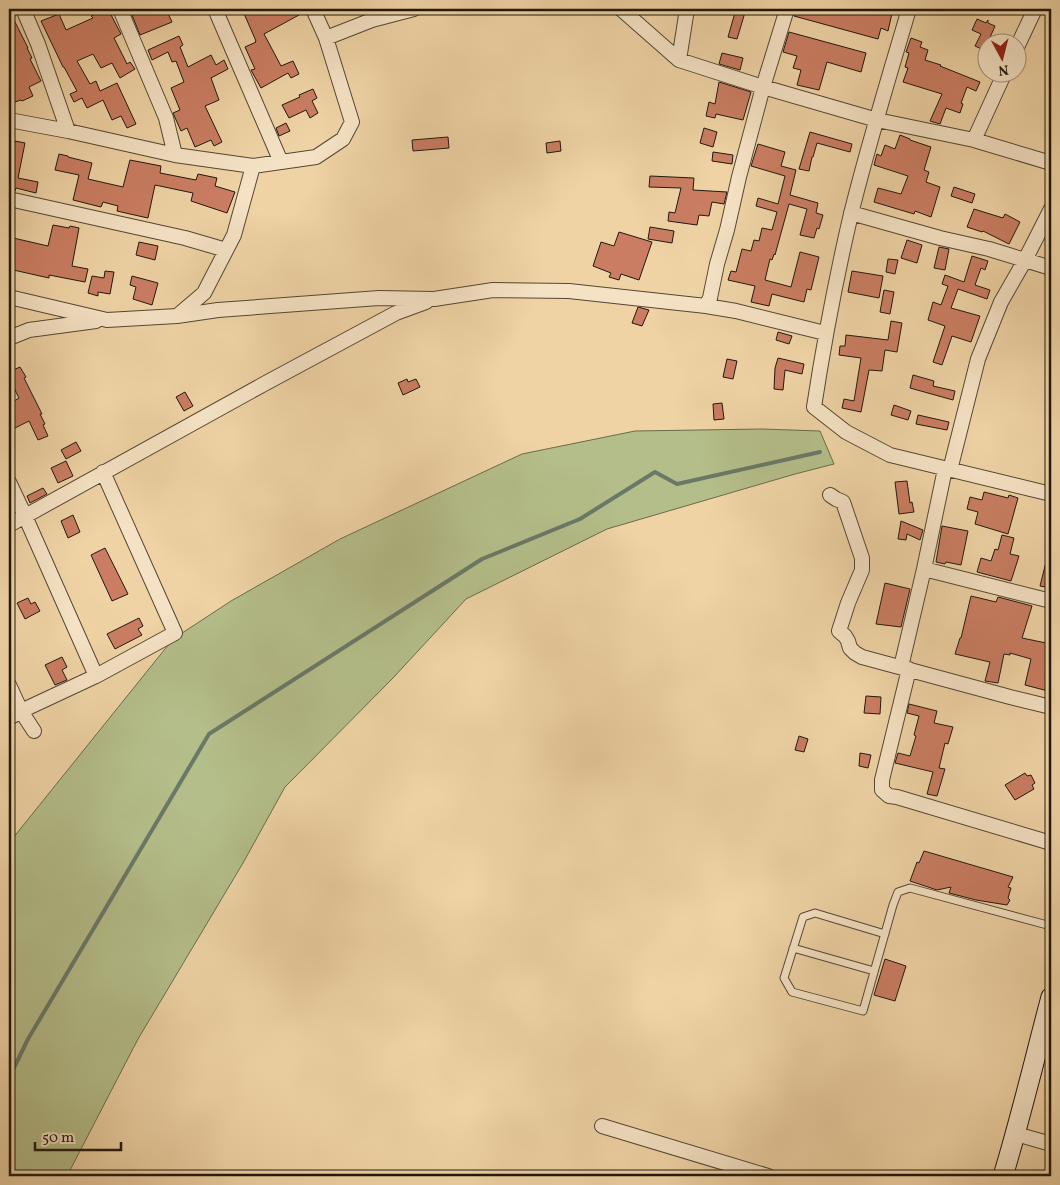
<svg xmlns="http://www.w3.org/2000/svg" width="1060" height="1185" viewBox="0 0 1060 1185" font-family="Vollkorn,serif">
	<rect width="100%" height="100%" fill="#efd3a5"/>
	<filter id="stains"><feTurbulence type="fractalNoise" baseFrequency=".004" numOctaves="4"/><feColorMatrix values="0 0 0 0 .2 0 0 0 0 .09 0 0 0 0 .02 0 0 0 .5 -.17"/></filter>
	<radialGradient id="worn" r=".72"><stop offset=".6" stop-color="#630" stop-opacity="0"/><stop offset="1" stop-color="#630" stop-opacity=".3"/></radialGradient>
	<path fill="#b4be8a" stroke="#6a6b4c" d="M762 429 820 431 834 464 795 474 607 529 466 599 393 678 285 787 243 863 138 1039 67 1176H9V843L173 639 231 601 340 539 522 454 635 431Z"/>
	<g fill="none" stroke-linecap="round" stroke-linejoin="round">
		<path stroke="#6a7967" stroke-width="4" d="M9 1078 28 1039 209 734 482 559 580 519 655 472 677 484 820 452"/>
	</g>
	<path fill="#ca7d62" stroke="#20180f" d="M106 9H108L121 34 114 38 127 64 130 62 135 69 120 78 112 63 101 68 93 54 77 61 90 84 96 81 100 91 117 83 136 124 127 128 121 116 112 120 103 100 87 108 82 98 74 102 70 94 77 91 64 67H63L41 21 59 14 66 30 93 18 91 16Z
		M148 9H166L172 22 140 35 132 15Z
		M242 9H296L299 15 264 34 281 66 293 61 299 74 291 78 288 73 261 88 251 70 255 69 245 47 256 42 255 41H256Z
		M736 9H746L737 39 728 37Z
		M796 9H893L888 31 881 28 878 39 794 16Z
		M9 10 28 48H27L32 58 30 59 41 81 29 87 33 96 22 101 21 100 9 104Z
		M977 19 986 23 988 20V23L995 26 988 42V52L975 46 981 34 972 30Z
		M789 32 866 53 861 72 827 62 819 90 797 85 801 70 793 68 797 56 783 52Z
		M179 36 183 45 180 47 188 67 211 55 216 65 224 60 228 69 211 78 219 100 205 106 222 142 214 146 211 140 195 147 187 128 181 131 173 113 180 110 171 88 184 82 176 61 172 62 168 52 152 60 148 50Z
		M911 38 922 42 920 47 928 50 925 60 941 65 940 66 980 82 976 91 967 87 961 103 963 104 960 113 946 108 940 124 930 121 942 94 903 82 908 68 905 67 909 53 906 52Z
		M722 53 743 58 740 70 719 64Z
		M719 82 751 92 743 120 716 114 715 118 706 116 709 102 715 104Z
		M313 89 317 98 312 101 318 113 310 118 306 110 289 118 282 105 300 97 299 95Z
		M286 123 290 131 279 136 276 128Z
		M704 128 717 132 713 147 700 143Z
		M810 132 852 144 850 152 817 143 813 157H812L809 171 799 169Z
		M900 135 910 139V140L931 147 924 170 929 172 926 182 940 187 931 217 915 211 914 214 874 202 878 188 901 194 908 176 874 165 877 154 881 156 885 145 895 149Z
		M448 137 449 148 413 151 412 140Z
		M15 141 25 143 18 178 38 182 36 193 16 188 15 191 9 190V150L13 151Z
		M560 141 561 151 547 153 546 143Z
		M758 144 785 152 781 166 796 170 790 195 818 203 816 213 823 215 819 229 817 228 814 238 800 235 807 209 789 204 775 255 774 254 772 260 770 259 765 280 791 287 800 252 819 257 811 290 807 289 804 302 772 294 769 306 751 302 755 286 728 280 731 271 736 272 742 249 751 251 754 240 759 241 762 228 772 230 777 212 756 206 758 198 778 204 785 176 751 166Z
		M713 152 733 155 732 164 712 161Z
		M59 154 68 156V157L92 163 88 179 123 187 130 160 161 166 160 173 196 180 198 174 217 178 215 186 235 192 227 213 191 201 193 193 155 185 148 218 130 214 117 211 118 206 103 202 101 207 73 200 79 175 55 170Z
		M650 176 694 178 693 190 727 192 724 204 712 202 709 216 699 215 697 225 668 221 669 212 675 213 681 188 649 187Z
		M954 187 975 194 972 203 951 196Z
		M974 209 1003 218 1005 214 1020 222 1009 244 983 231 982 232 967 227Z
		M53 225 69 228 70 226 79 228 72 266 88 269 85 282 49 275V278L9 269V257L11 248 9 247V237L48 246Z
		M650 227 674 231 672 243 648 239Z
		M619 232 652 242 639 280 621 274 619 280 609 277 611 273 593 266 601 242 614 246Z
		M907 240 922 245 917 263 901 258Z
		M139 242 158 246 155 260 136 255Z
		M939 247 949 249 945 270 934 268Z
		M972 256 988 261 985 270 981 268 975 285 990 290 987 299 958 289 951 308 980 316 971 342 952 336 942 365 933 362 945 326 928 320 933 302 941 305 948 286 942 284 945 275 964 282Z
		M888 259 898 260 895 274 886 272Z
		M105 271 114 272 110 294 98 292V296L88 293 92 276 104 278Z
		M852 271 883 276 879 298 848 292Z
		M132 276 158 283 152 305 133 299 136 287 130 285Z
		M884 290 894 292 890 314 880 312Z
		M638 307 649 310 642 326 632 323Z
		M891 321 902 323 897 352 885 350 882 371 869 370 861 412 842 408 844 399 854 401 861 358 839 355 840 346H845L846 335 888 340Z
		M778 332 792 336 789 344 776 340Z
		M778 358 804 364 802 374 785 370 783 390 774 389 775 368Z
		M727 359 737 361 733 379 723 377Z
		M20 367 26 377 24 378 42 414H40L45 424 43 425 48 436 38 440 29 421 15 428 11 419 15 417 9 404 19 398 9 378V372Z
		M913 375 934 381 933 386 955 391 953 400 910 388Z
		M407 379 408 382 416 379 420 387 403 395 398 383Z
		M185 392 193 406 184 411 176 397Z
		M722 403 724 419 714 420 713 404Z
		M894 405 911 411 908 420 891 415Z
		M918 415 949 422 947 430 916 424Z
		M76 442 81 451 66 459 61 450Z
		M66 461 73 476 58 483 51 468Z
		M907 481 910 503 912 502 914 512 899 514 895 482Z
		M43 488 47 494 30 503 27 496Z
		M984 492 1008 498 1009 495 1018 498 1008 534 975 524 978 512 967 509 970 497 982 500Z
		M73 515 80 532 68 538 61 521Z
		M901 521 923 530 920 540 907 534 906 540 898 539Z
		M942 526 968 531 961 565 946 562 945 564 936 562Z
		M1002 535 1014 538 1010 554 1019 556 1011 581 977 572 981 558 991 561 995 549 998 550Z
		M105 548 128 594 112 601 91 555Z
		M1048 554H1051V588L1040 586Z
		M885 583 910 589 901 627 876 624Z
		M971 596 996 602 998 597 1032 606 1022 638 1051 644V679L1048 691 1025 685 1031 659 1010 653V655L1004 654 998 683 985 681 990 662 955 654 960 638H961Z
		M28 598 31 604 35 602 40 611 25 619 17 603Z
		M139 618 143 626 138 629 142 635 115 649 107 634Z
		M62 657 67 667 62 670 67 680 55 685 45 665Z
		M866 696 881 697 880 714 864 713Z
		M909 704 937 711 934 723 953 727 948 744 945 743 939 768 945 769 937 796 927 794 933 772 895 763 898 753 910 756 916 736 914 735 919 716 907 713Z
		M799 736 808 739 804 752 795 750Z
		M860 753 871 755 868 768 859 766Z
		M1025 773 1027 776 1031 775 1035 783 1032 785 1034 789 1015 800 1005 785Z
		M924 851 1013 877 1008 887 1011 888 1008 898 1010 900 1007 905 976 900 949 893 951 887 937 890 910 881 917 862 919 863Z
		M885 959 906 966 895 1001 874 995Z"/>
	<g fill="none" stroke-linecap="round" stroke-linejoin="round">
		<defs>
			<path id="lane" d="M885 934 815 913 803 917 784 978 792 992 863 1011 893 905 898 892 910 888 1051 926
				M793 948 874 971"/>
			<path id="street" d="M23 9 38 44 68 131
				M120 9 166 118 175 155
				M215 9 281 162
				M313 9 326 38
				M621 9 679 60
				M687 9 679 60 763 87 877 120 974 140 1051 163
				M909 9C889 77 868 145 851 214 836 278 824 342 814 407L846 432 890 455 1051 494
				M1018 45 1035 9
				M9 120 68 131 175 155 253 166
				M974 140 1005 72
				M9 199 185 238 226 250
				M851 213 940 238 989 249 1051 268
				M9 297 107 320 177 316 204 293 234 235 253 166 316 157 343 139 352 122 326 38 372 20 414 9
				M706 306 710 298 717 264 727 230 739 177 763 87 787 9
				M177 316 218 310 379 298 434 299 493 290 569 291 706 306 736 311 825 333
				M9 338 29 330 96 321
				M950 470 978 359 1001 302 1025 260 1051 209
				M9 482 25 516 96 676
				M830 495 836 499 843 502 862 558V570L848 603 839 631 845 636 848 641 850 648 855 653 862 657 1010 697 1051 707
				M9 525 264 384 396 313 426 302
				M924 569 1051 601
				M901 667 924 569 945 469
				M909 669 882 780V790L889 796 897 797 1051 843
				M9 685 21 711 34 731
				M9 718 21 711 96 676 175 633 103 472
				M602 1126 768 1176
				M1016 1134 1051 1144"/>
			<path id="secondary" d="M1003 1176C1021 1117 1035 1057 1051 997"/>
		</defs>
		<use href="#lane" stroke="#544734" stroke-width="9"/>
		<use href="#street" stroke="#544734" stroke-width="16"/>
		<use href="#secondary" stroke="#20180f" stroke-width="21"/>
		<use href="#lane" stroke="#f5e2c4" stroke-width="7"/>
		<use href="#street" stroke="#f5e2c4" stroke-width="14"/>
		<use href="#secondary" stroke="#f5e2c4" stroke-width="19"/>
	</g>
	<rect width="1060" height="1185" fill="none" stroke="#efd3a5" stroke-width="30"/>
	<rect x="10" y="10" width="1040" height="1165" fill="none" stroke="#20180f" stroke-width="2.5"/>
	<rect x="15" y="15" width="1030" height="1155" fill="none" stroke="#20180f"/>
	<g transform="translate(1002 58) rotate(173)"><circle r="24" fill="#f5e2c4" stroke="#a0917c"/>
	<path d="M0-4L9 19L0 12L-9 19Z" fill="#8f2418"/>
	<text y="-8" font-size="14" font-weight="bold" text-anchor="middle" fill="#20180f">N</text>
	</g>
	<path d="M35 1142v8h86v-8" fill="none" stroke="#20180f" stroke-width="2.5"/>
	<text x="42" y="1142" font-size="15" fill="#20180f" stroke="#f5e2c4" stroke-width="4" paint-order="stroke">50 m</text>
	<rect width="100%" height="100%" filter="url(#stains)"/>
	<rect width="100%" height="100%" fill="url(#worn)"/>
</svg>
